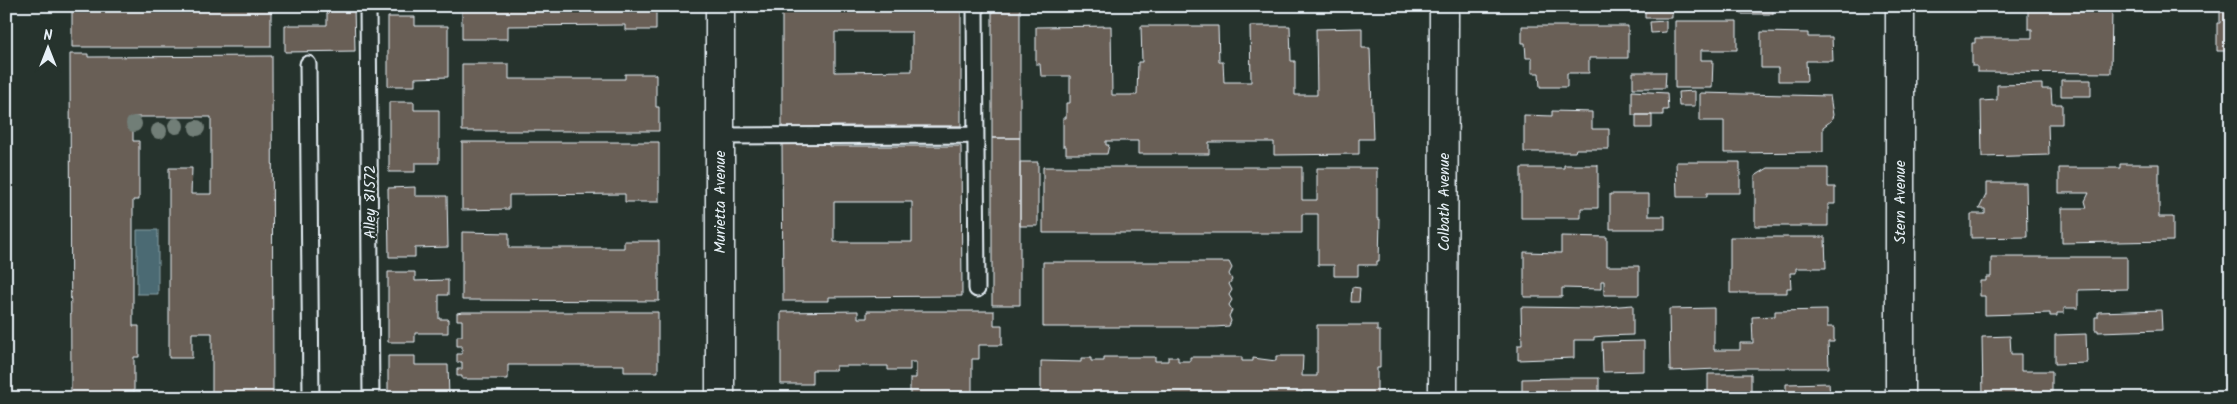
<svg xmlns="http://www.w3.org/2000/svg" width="2237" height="404" viewBox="0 0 2237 404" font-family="Kalam,sans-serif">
	<rect width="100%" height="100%" fill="#26332d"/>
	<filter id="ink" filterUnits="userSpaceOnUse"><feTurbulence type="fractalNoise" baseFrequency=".02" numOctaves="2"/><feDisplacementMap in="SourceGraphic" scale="10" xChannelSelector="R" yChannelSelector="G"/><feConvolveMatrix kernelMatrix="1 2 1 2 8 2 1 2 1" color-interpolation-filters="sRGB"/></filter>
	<g filter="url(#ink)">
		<path fill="#4c6b73" stroke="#8aa1a8" d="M137 230H158V294H137Z"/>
		<path fill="#695e56" stroke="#e8f1f8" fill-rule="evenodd" d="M72 6H271V47H72Z
			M327 6H354L355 51 285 52V25H327Z
			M462 6H656V30H625V25L508 26V39H462Z
			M782 6H961V126H829V132H782ZM835 32H912V71L835 72Z
			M992 6H1020V138H992Z
			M1144 6H1221V10L1144 12Z
			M1645 6H1672V18H1645Z
			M1739 6H1773V14H1742V8Z
			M2028 6H2112L2111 73 1977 72V66H1972V43H1975V38H2032V29H2028Z
			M2220 6H2231V58L2229 51H2217V23H2220Z
			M388 17H415V26H448V77L415 78V86H388Z
			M1666 21V32L1651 33 1650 22Z
			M1675 21H1737V50H1701V60H1713L1712 88H1675Z
			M1111 26 1112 95H1137L1138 62H1142L1141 26H1218L1219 62H1223L1224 82H1251L1250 26H1290L1291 61H1295V95H1317L1316 29 1362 28V48H1370L1373 139H1359V154L1274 155V142H1209V154H1138V141H1106V145H1109L1107 154H1066V146H1063V118H1066V103H1070V76H1041L1040 64H1036V27Z
			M1522 26H1628V58H1589V73H1567V87H1540L1539 73H1532V58H1526L1525 43H1522Z
			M1761 32 1808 33V37H1832L1833 61H1806L1807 81H1778V68H1761Z
			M70 54H88V57L272 56 273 398H212V333H192V358H169V168H192L191 194H211V117H133V141H139V200H133V326H139V357H134V398H71Z
			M462 64H509V79H625V74H656V107H659V131H462Z
			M1633 72H1666L1665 88H1633Z
			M2061 80H2091V96H2061Z
			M2042 84V89H2051L2052 104H2062V124H2048L2049 155 1982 157 1981 101 1997 100V85Z
			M1632 91 1667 93 1668 110H1663V115H1632Z
			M1695 91V106H1679L1678 92Z
			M1700 93 1830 96 1833 115 1831 121 1823 127V152L1724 153V121H1700Z
			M389 102H414V110H439V163H415V172H389Z
			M1552 111 1592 112V129H1609V149H1576L1575 152H1524V115L1552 116Z
			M1636 115H1652V128H1636Z
			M992 138H1020V305H992Z
			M462 142H659V202H625V194L509 195V209L462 210Z
			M782 142H829V146H961L962 296 829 297V301H783ZM834 202H912V242H834Z
			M1020 162H1038V226H1020Z
			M1676 162H1740V193H1707V197H1677Z
			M2120 164H2159V217H2173V241L2062 243V208H2087L2085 201 2089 193H2059V168H2120Z
			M1564 165H1598V208H1581V218H1521V168H1564Z
			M1043 167H1302V200H1317V168H1377V219H1380L1379 261H1377V265H1358V276H1334V265H1318V214H1302V233H1043Z
			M1768 168H1828V187H1835V204H1828V226H1755V176Z
			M1986 183H2026L2027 237 1971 238V214H1985V209H1979L1986 195Z
			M415 187V196H447L448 247 415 248V257H389L388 188Z
			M1610 194H1649V216H1665V229H1610Z
			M462 232 509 233V248H624V241H659V301L462 300Z
			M1561 236 1607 237V266H1639V295H1604V281H1601V289L1562 288V297H1524V252L1561 253Z
			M1730 237H1825L1826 268H1796V273H1790L1791 288H1787V293H1730Z
			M1991 257H2127V289L2078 290V308H2064V313H2057V316H2050V313L1985 315V296H1980V281H1986V277H1991Z
			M1043 262H1229L1232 268 1229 274 1232 280 1229 284 1232 290 1229 295 1232 300 1229 305 1232 310 1229 316 1231 321 1229 326 1215 327H1043Z
			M388 272H415V281L448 280V295H439V319H448V333H415V342H388Z
			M1352 287 1360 288 1359 302H1351Z
			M1633 305V335L1604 336 1594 337V340H1574V358L1518 360V345H1522L1521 307 1593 308Z
			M1714 308V350H1740V343H1753L1752 317 1775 316V311L1827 310V327H1834V342H1828L1829 368H1741L1670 371 1669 309Z
			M2161 310 2162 330 2098 332V330H2095V317H2098V312Z
			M858 311V318H867V311H994V325H1002V345H979V359H972V398H905V395H910V378H916V362H910V370H888V366H836V370H812V384H781V312Z
			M462 312H658V372H624V365H508V379H462V376H457V369H462V362H457V354H462V346H457V336H462V320H457V313Z
			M1317 325H1377V331H1380V368H1377V396L1379 398H1318V391H1302V398H1041V361L1081 362V358H1091V361H1104V357H1155V361H1168V357H1178V361H1190V357H1242V361H1253V358L1276 361V356H1303L1302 376H1317Z
			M2086 334 2087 363 2055 364V335Z
			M2010 336 2011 354H2021V371H2052V397L1983 398 1982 337Z
			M1644 341V371L1603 372 1602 342Z
			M388 356H415V365H448L449 398H388Z
			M1708 374H1751V398H1708Z
			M1561 378H1599V398H1522V379Z
			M1829 383 1830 398H1757V396H1777V392H1786V384Z"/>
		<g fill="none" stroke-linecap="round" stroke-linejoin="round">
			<defs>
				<path id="service" d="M368 6 371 398
					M975 6 977 289
					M308 64 311 398
					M720 136 976 135"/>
				<path id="minor" d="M720 6V398
					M1900 6V398
					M1443 398 1444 6"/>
			</defs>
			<use href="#service" stroke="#e8f1f8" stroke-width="19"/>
			<use href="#minor" stroke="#e8f1f8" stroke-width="31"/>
			<use href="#service" stroke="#26332d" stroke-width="15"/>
			<use href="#minor" stroke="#26332d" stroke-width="28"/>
		</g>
		<g fill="#717e77">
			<circle cx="134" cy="124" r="8"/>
			<circle cx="176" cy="126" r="8"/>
			<circle cx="197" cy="128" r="8"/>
			<circle cx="159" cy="131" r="8"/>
		</g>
	</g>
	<g text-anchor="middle" stroke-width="4.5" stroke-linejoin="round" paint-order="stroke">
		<g font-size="15" fill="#e8f1f8" stroke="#26332d">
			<text transform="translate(370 202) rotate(-90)" y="5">Alley 81572</text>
			<text transform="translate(720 202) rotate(-90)" y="5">Murietta Avenue</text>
			<text transform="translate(1444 202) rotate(-90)" y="5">Colbath Avenue</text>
			<text transform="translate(1900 202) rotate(-90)" y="5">Stern Avenue</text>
		</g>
	</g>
	<rect width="2237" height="404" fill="none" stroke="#26332d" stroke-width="25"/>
	<rect x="12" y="12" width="2212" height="379" fill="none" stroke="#e8f1f8" stroke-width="2" filter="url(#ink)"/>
	<g transform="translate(48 48)" stroke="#26332d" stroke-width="4" paint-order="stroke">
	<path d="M0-4L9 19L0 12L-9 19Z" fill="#e8f1f8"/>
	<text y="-8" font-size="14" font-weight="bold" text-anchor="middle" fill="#e8f1f8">N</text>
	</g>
</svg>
